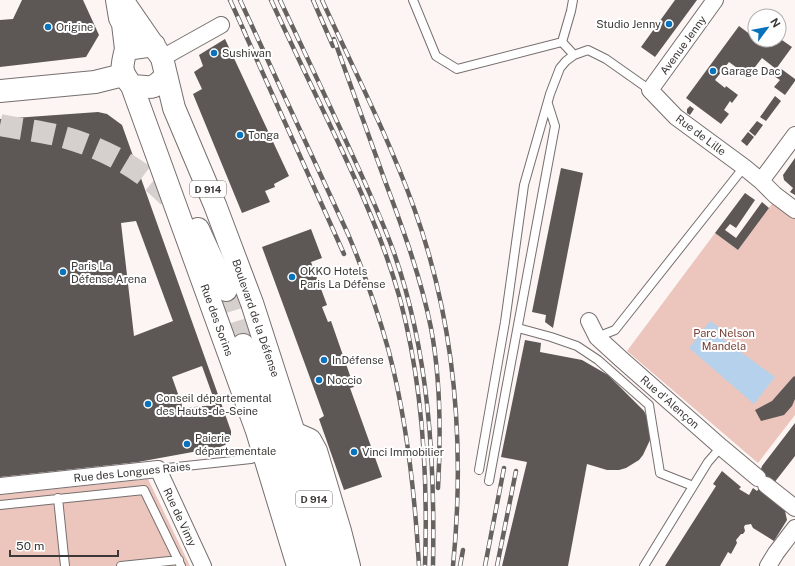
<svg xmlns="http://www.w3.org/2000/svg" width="795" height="566" viewBox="0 0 795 566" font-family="'Public Sans',sans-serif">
	<rect width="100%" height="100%" fill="#fcf5f3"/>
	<path fill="#ecc6bd" d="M774 201 795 217V415L758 463 627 351 715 233 738 250Z
		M148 479 190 566H0V495Z"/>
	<path fill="#b5d1ec" d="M710 321 727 333 723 339 775 377 754 404 689 348Z"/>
	<path fill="#5d5755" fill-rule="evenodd" d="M22 0H83L99 35 86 57 0 67V20L13 19Z
		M675 0H697L655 57 641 47Z
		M739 26 755 38V40L759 41 760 40H779V38L792 47 776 69 762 58 748 76 729 62 715 80 725 88 726 86 738 95 732 103 730 101 724 110 729 114 721 124 686 98Z
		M225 39 289 176 274 184 275 187 265 191 270 202 242 213 193 94 202 89 194 72 203 66 199 55Z
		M780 68 795 79V81L785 95 774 87 780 80 774 76Z
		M775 96 781 101 766 121 760 117Z
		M690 106 694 109 690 115 687 113V109Z
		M98 112 107 114 122 125 231 431V439L225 445 220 447 138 462 0 477V119ZM136 221 173 321 134 336 121 223ZM202 366 216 405 183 408 172 377Z
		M757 121 763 125 755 136 749 131Z
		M748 132 754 137 747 146 741 141Z
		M795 158V195L790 192 793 188 784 180 783 175Z
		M561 168 583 173 553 328 545 322 546 315 532 312Z
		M745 193 755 200 736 228 730 224 725 230 736 238 762 202 769 208 738 250 715 233Z
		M311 229 322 258 311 262 327 305 322 307 328 322 331 321 354 387 350 388 382 477 344 490 319 419 324 416 262 247Z
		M525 340 541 343 540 352 582 360 608 375 644 411 647 417 650 432V440L643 455 639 460 626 468 619 470H607L587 464 568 566H502L527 462 501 457Z
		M794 376 795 377V399L792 406 784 415 761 421 755 410 772 401Z
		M795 423V456L774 483 781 507 785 511 787 520 774 541 753 528 751 524 745 525 744 527 745 531 743 534H741L736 540 737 543 731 554 728 552 720 566H665L716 486 713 484 722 471 741 487 739 489 749 495 753 488 757 491 760 487 756 484 762 466Z"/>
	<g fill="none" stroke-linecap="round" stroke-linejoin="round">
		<path stroke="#d5cfcd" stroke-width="22" stroke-dasharray="22 11" stroke-linecap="butt" d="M0 125C20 129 40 131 60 136 105 148 147 171 177 206
			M226 290 243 345"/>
		<defs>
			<path id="lane" d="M413 0 436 56 457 69 562 42
				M573 0 571 11 562 42 574 55
				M518 328 551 337 577 346 598 360 649 405 660 473 693 486
				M597 337 615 330 744 167
				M158 469 251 459 262 455
				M479 470 505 322 524 185 550 94 560 68 566 61 574 55 588 50 606 59 650 90
				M489 481 555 126 548 104
				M58 498 65 566
				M0 505 144 490 181 566
				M121 566 179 560
				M644 566 708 462 721 447"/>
			<path id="street" d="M715 0 650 90 676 117 744 167 761 181 775 195 795 210
				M162 58 221 25
				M761 181 795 135
				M589 321 597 337 621 359 721 447 758 478
				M766 485 795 508
				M0 486 158 469 203 566
				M768 566 776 553 795 528"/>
			<path id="secondary" d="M0 91 95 82 123 75"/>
			<path id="primary" d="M117 0 120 18 123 24 126 49
				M122 0 162 58 174 108 215 205 252 303 302 458 325 536 331 566
				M154 45 126 49C121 68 120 71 132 86 152 87 151 91 166 76
				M132 86 257 431 298 566
				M294 433 310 440 316 451 340 531 349 566"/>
			<path id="highway" d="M198 229 226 290
				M243 345 283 460 314 566"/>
		</defs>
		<use href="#lane" stroke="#766f6e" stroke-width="10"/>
		<use href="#street" stroke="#766f6e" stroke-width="18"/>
		<use href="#secondary" stroke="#766f6e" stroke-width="24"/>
		<use href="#primary" stroke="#766f6e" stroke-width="24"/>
		<use href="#highway" stroke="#766f6e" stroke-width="24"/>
		<use href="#lane" stroke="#fff" stroke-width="8"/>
		<use href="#street" stroke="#fff" stroke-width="16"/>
		<use href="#secondary" stroke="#fff" stroke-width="22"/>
		<use href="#primary" stroke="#fff" stroke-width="22"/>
		<use href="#highway" stroke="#fff" stroke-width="22"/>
		<defs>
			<path id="rail" d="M230 0 245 33
				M240 0 348 234C364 272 378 312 389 352 407 421 415 495 419 566
				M271 0C293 48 316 95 338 142 362 193 385 245 400 299 423 385 428 477 425 566
				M280 0C302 47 324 93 345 139 362 176 379 212 393 250 429 351 435 460 433 566
				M313 0 333 46
				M322 0C353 68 388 136 414 208 455 322 465 445 453 566
				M243 29 344 254
				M334 39C351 86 368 134 385 181 403 229 421 278 431 328 441 381 441 435 438 488
				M460 566 463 550
				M485 566 504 468
				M497 566 516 471"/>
		</defs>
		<use href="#rail" stroke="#656260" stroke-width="4.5"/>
		<use href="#rail" stroke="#fff" stroke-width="3" stroke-dasharray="9" stroke-linecap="butt"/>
	</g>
	<g fill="#0872bd" stroke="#fff" stroke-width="1.5">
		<circle cx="669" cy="24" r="4"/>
		<circle cx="48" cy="27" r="4"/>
		<circle cx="214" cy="53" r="4"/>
		<circle cx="713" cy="71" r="4"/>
		<circle cx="240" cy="135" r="4"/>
		<circle cx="63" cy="272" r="4"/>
		<circle cx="292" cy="277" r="4"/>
		<circle cx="324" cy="360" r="4"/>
		<circle cx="319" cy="380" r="4"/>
		<circle cx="148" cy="404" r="4"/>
		<circle cx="187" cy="444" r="4"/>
		<circle cx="354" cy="452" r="4"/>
	</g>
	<g text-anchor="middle" stroke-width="4" stroke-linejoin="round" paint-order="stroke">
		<g fill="#fff" stroke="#767473" stroke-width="1">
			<rect x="190" y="181" width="36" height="16" rx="3"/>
			<rect x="296" y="491" width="36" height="16" rx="3"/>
		</g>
		<g font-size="10" font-weight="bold" fill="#3b3837">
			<text x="208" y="193">D 914</text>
			<text x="314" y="503">D 914</text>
		</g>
		<g font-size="11" fill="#3b3837" stroke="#fff" text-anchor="start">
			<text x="661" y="28" text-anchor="end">Studio Jenny</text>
			<text x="56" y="31">Origine</text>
			<text x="222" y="57">Sushiwan</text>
			<text x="721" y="75">Garage Dac</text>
			<text x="248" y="139">Tonga</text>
			<text x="71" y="270">Paris La<tspan x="71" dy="13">Défense Arena</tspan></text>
			<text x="300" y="275">OKKO Hotels<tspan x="300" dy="13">Paris La Défense</tspan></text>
			<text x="332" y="364">InDéfense</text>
			<text x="327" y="384">Noccio</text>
			<text x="156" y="402">Conseil départemental<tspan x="156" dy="13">des Hauts-de-Seine</tspan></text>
			<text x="195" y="442">Paierie<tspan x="195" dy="13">départementale</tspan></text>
			<text x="362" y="456">Vinci Immobilier</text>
		</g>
		<g font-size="11" fill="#3b3837" stroke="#fff">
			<text transform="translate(683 45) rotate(-54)" y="4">Avenue Jenny</text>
			<text transform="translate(701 135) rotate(37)" y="4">Rue de Lille</text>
			<text transform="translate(256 318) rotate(71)" y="4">Boulevard de la Défense</text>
			<text transform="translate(217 320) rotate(70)" y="4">Rue des Sorins</text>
			<text transform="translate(670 402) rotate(41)" y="4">Rue d'Alençon</text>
			<text transform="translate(132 472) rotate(-6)" y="4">Rue des Longues Raies</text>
			<text transform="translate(180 517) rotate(65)" y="4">Rue de Vimy</text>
		</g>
		<g font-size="11" fill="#784136" stroke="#fff">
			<text x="724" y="337">Parc Nelson<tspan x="724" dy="13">Mandela</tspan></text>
		</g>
	</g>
	<g transform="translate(767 28) rotate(58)"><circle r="19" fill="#ffffff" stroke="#b1afaf"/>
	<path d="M0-3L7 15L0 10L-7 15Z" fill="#0872bd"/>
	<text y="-6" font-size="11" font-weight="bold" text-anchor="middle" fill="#3b3837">N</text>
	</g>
	<path d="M10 550v6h108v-6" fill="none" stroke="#3b3837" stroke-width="2"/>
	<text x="16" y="550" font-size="12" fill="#3b3837" stroke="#ffffff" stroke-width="3" paint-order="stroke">50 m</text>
</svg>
